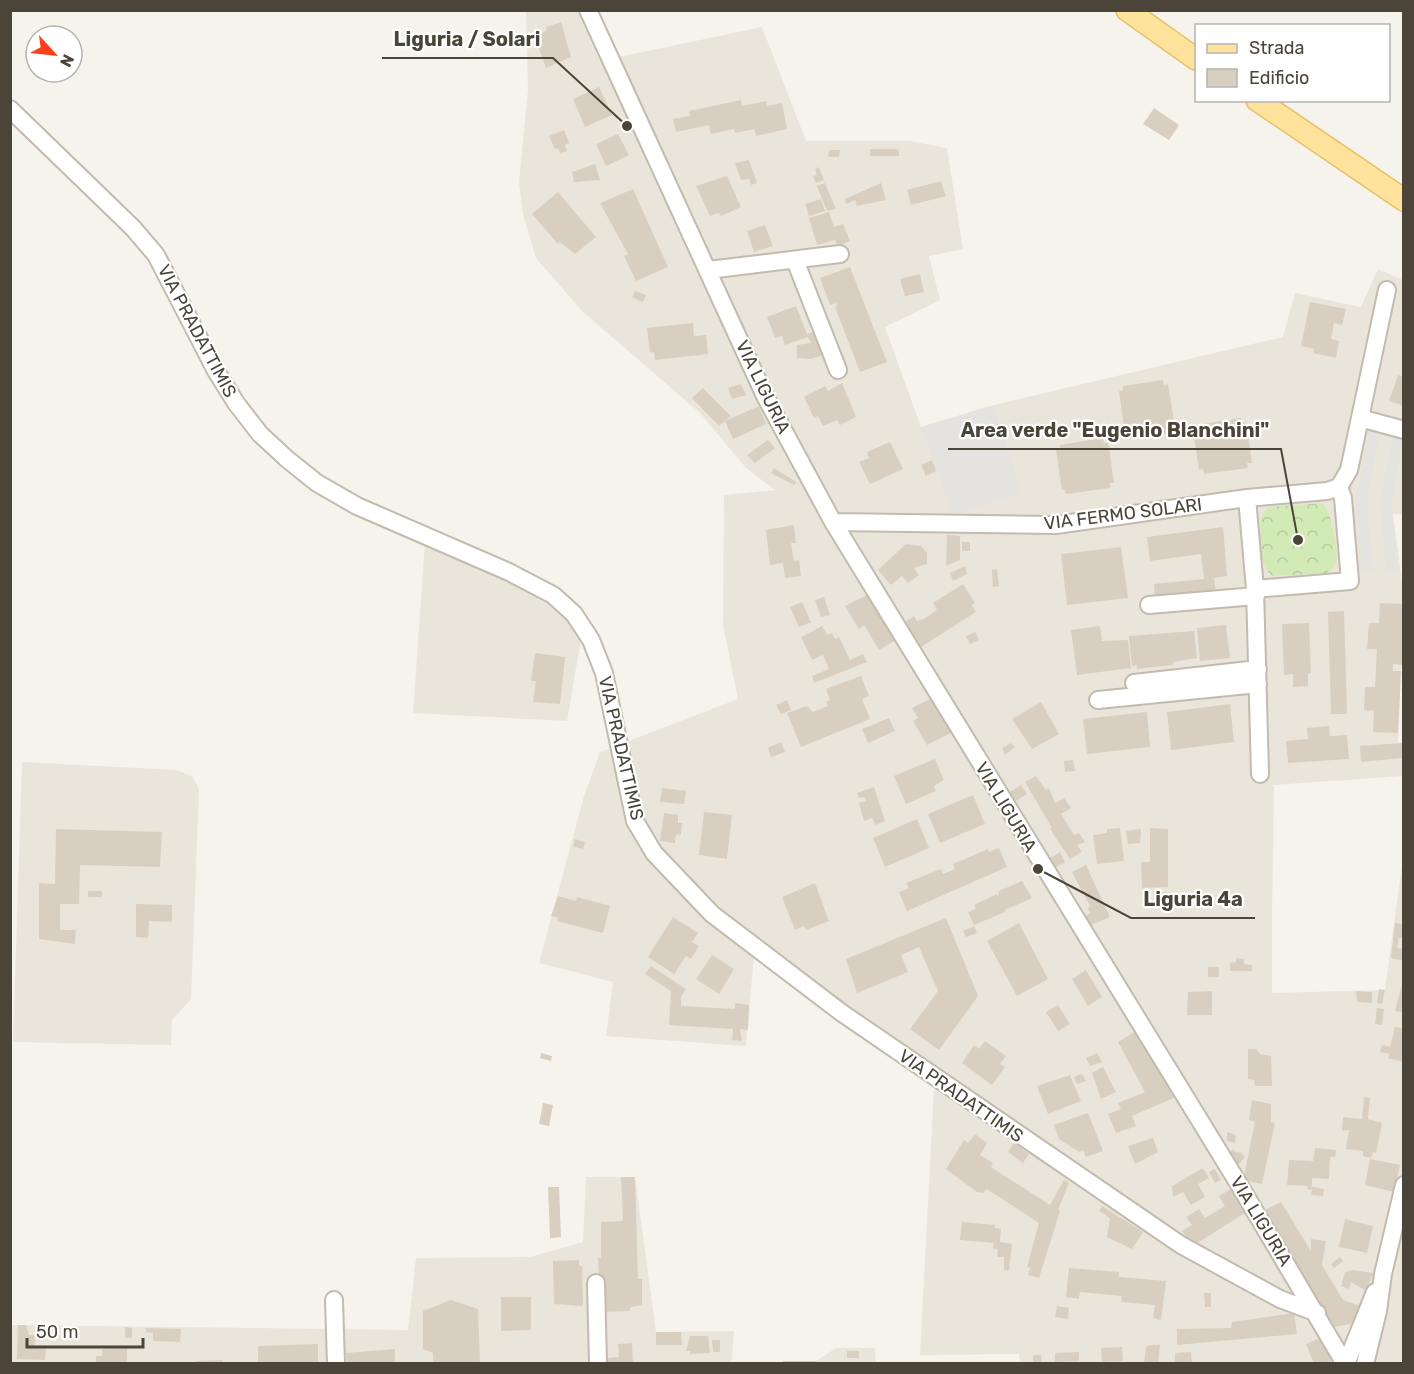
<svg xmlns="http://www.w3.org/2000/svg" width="1414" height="1374" viewBox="0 0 1414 1374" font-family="Rubik,sans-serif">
	<defs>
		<pattern id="forest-crowns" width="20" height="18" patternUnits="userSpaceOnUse" patternTransform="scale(1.5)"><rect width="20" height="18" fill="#d2eab5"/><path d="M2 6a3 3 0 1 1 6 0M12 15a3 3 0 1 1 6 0" fill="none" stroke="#b6ca9c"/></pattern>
	</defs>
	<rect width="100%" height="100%" fill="#f6f3ec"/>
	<path fill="#eae5da" d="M526 11H577L600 61 762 27 806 141H909L947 148 963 249 929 256 940 300 885 327 921 427 994 405 1283 337 1295 293 1361 307 1378 269 1403 280V515L1393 514 1404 598 1398 742 1403 743V776L1274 785 1272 915V993L1385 990 1403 857V1363L1020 1364 1019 1354 920 1355 934 1088 754 956 746 1046 606 1036 613 982 539 963 584 796 600 752 738 699 723 624 724 495 775 490 746 468 700 413 582 311 536 258 523 214 519 182 528 90Z
		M425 543 522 583 556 603 582 633 567 721 413 713Z
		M22 762 176 770 192 776 199 789 191 999 172 1020 171 1045 13 1042Z
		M586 1177H635L656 1332 734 1331 731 1364H11V1325L408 1330 416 1258 530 1257 583 1242Z
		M836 1348H875L876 1363 765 1364 816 1361Z"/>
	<path fill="url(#forest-crowns)" d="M1322 503C1331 509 1339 552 1336 562 1334 568 1331 570 1326 573L1273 576C1257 567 1262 535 1260 518L1268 507Z"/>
	<path fill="#e5e3e0" d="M994 405 1022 493 953 515 921 427Z
		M1369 429 1380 432 1367 501 1373 570H1361L1355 500Z
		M1393 435 1403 438 1391 506 1397 570 1386 571 1380 501Z"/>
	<path fill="#d8cfc1" d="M561 22 571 57 546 68 535 38 547 30 546 27Z
		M599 87 612 115 585 127 573 99Z
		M741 100 742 106 766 101 767 106 782 103 787 129 756 136 754 129 735 133 734 129 711 134 709 125 676 132 673 119 690 116 689 111Z
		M1154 108 1179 125 1169 140 1143 124Z
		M564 130 569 143 565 145 567 151 560 153 558 148 555 149 549 136Z
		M618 134 629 155 606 166 596 144Z
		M870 149H896L899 150V156H870Z
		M829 150H840L839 157H828Z
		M749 160 757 183 751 185 749 179 741 180 735 163Z
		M595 164 600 180 574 182 572 172Z
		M819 167 824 180 816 183 813 176 817 175 815 169Z
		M727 176 741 207 721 216 719 213 710 216 696 186Z
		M941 181 946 196 911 205 907 190Z
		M825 183 836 209 827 211 817 186Z
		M881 183 886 200 857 206 855 200 846 204 845 199Z
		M633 189 668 267 636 281 624 256 628 254 600 203Z
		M558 192 596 237 575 254 560 242 558 244 532 214Z
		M821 199 825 211 809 216 805 204Z
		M829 212 834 227 843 224 850 241 838 246 835 240 817 245 809 218Z
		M765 225 773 246 754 252 747 231Z
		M850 267 887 362 860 372 835 307 837 306 836 303 830 305 820 278Z
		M920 274 924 292 905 296 900 279Z
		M635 291 646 295 643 302 632 297Z
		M1310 302 1346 309 1342 325 1334 323 1331 339 1339 341 1336 358 1313 353 1314 349 1301 346Z
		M796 306 807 334 814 332 823 355 811 359 797 358V345L811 343 808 337 785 345 782 336 775 338 767 317Z
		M693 323 694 336 706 335 708 354 655 360 654 352 650 353 647 328Z
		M1398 375 1404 377V406L1389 401Z
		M1163 380 1164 385 1168 384 1175 428H1171L1172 433 1130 439V435H1125L1119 391 1123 390V386Z
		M842 383 856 417 840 425 837 420 823 426 818 416 814 418 804 397 825 386 828 391Z
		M741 384 746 395 732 399 728 388Z
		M703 388 731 416 719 426 692 398Z
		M759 406 766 424 733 439 725 421Z
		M1241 418V423L1246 422 1252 463H1247L1248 468 1204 474 1203 469 1199 470 1193 430 1198 429 1197 425Z
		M1103 438 1104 443 1108 442 1114 483H1110V488L1066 494 1065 490H1062L1056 450 1060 449V445Z
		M768 440 775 448 755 463 747 455Z
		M890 442 903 469 870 484 859 462 869 458 867 452Z
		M932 460 936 471 926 476 921 465Z
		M774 468 796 482 794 485 771 473Z
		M794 525 796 543H791L794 561 799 560 801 576 785 578 783 563 770 565 766 530Z
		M1223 527 1227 576 1214 578 1216 592 1155 599 1154 584 1204 579 1201 554 1150 561 1147 537Z
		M947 535 960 536V560L946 566Z
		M962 542H970V551H962Z
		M906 544 921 546 927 553V564L914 568 919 575 908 583 902 576 891 585 878 570Z
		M1121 547 1128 598 1067 605 1061 554Z
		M965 566 967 574 953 581 950 573Z
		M997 569 999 586 993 587 992 570Z
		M963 584 975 603 972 605 976 612 921 647 905 622 914 616 917 621 924 619 937 610 933 603Z
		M867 595 896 640 879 650 864 625 859 629 845 606Z
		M824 597 830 615 821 617 815 600Z
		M802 602 811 622 799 627 790 607Z
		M1380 603 1404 604 1402 665 1393 664V671H1401L1398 733 1373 732 1374 711 1364 710 1365 687H1375L1377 649H1367L1369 623H1379Z
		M1344 611 1347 714H1331L1328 612Z
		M1309 623 1311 673H1308V686L1293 687V674L1284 675 1282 624Z
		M1226 625 1230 658 1200 661 1197 628Z
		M822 626 827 635 832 633 835 639 839 637 850 660 863 654 867 662 814 683 812 676 829 669 823 655 812 660 801 637Z
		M1100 626 1102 641 1128 640 1131 668 1077 675 1071 630Z
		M1194 631 1197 658 1173 662V665L1137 669V665L1132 666 1129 636Z
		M975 632 979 640 970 644 966 636Z
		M535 653 565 657 560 704 533 702 536 681H531Z
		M861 676 869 696 862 699 870 719 801 747 787 713 807 706 813 712 828 706 826 702 830 700 826 689Z
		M932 698 953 732 927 745 913 721 918 718 912 708Z
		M787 700 791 710 781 714 776 705Z
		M1041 702 1059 734 1032 749 1012 719Z
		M1230 704 1234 742 1171 750 1167 712Z
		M1147 712 1150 747 1087 754 1083 719Z
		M889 718 895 731 868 743 862 729Z
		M1329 726 1330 736 1347 735 1349 759 1288 763 1286 741 1308 739 1307 728Z
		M781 742 785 752 771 757 768 748Z
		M1011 743 1015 747 1005 755 1002 748Z
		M1402 743V758L1361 762 1360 746Z
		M935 759 944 780 934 786 936 791 906 804 894 776Z
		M1073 760 1075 771 1065 772 1064 761Z
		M1036 776 1046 790 1049 788 1055 803 1064 798 1071 808 1061 814 1074 835 1079 833 1085 842 1077 845 1082 852 1070 859 1050 829 1052 828 1025 782Z
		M1021 785 1027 794 1016 801 1010 792Z
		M874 787 885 821 875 825 872 818 864 821 859 803 866 801 864 797 859 798 857 793Z
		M662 788 686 791 684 804 660 802Z
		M973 795 985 824 940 843 928 814Z
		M704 812 732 815 727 859 699 855Z
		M664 813 678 815V823H682L681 835 676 834 675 843 660 841Z
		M917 819 929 848 885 867 873 838Z
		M1120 828 1124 861 1097 864 1093 835 1107 833V829Z
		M1150 828 1168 829V887L1142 888 1141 862H1150Z
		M56 829 162 832 160 867 80 865 79 904H60V930H76L75 944 39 939V883L55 884Z
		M1141 829 1140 843 1128 844 1126 831Z
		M575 839 585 842 583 849 573 846Z
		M999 848 1007 867 907 911 899 892 909 888 906 883 941 869 943 874 955 869 953 864 988 849 989 852Z
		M1060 852 1065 862 1056 867 1050 858Z
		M1086 865 1110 917 1091 925 1085 916 1090 913 1088 908 1090 906 1072 872Z
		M1022 881 1032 898 1007 909 1006 908 1005 912 974 925 968 912 976 909 974 905 997 894 998 897 999 891Z
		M815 883 829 921 806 930 804 926 795 930 782 897Z
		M88 891H102V897H88Z
		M1158 892H1171V908H1159Z
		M558 896 576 901 577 897 610 906 603 933 557 921 558 918 551 916Z
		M136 904 172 905V922L149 921 148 938 136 937Z
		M673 917 698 933 692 942 699 946 691 959 686 956 674 974 648 957Z
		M946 918 978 996 939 1050 910 1029 938 991 919 947 901 955 908 972 857 993 846 959Z
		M1019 923 1048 979 1017 996 987 941Z
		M1395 923 1404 924 1402 938H1399L1397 948 1404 949V961L1391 958Z
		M974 926 977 933 966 937 963 931Z
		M712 955 734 969 719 994 696 979Z
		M1236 958 1244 959V964L1252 965V971H1230V963L1236 962Z
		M651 966 686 989 681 997V1006L735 1009V1003L749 1005 748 1030 740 1029 742 1041 732 1040 733 1029 669 1025 671 991 645 974Z
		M1208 967H1219V977H1208Z
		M1086 970 1102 997 1088 1006 1072 979Z
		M1403 980H1404V1013L1395 1011Z
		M1379 989 1385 990 1382 1004 1377 1003Z
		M1212 991V1015H1187L1188 992Z
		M1356 991 1372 992V1003L1357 1002Z
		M1058 1005 1070 1024 1058 1031 1046 1012Z
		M1377 1008 1384 1009 1382 1025 1375 1024Z
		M1395 1027 1404 1029V1062L1388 1058 1389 1054 1380 1052 1382 1045 1390 1047Z
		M1136 1031 1176 1097 1132 1116 1136 1126 1116 1133 1108 1114 1121 1109 1118 1103 1145 1092 1118 1042Z
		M985 1041 1006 1056 1000 1064 1005 1067 992 1085 962 1063 974 1045 979 1049Z
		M1248 1049H1256L1260 1054 1271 1056 1272 1086H1255L1254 1080 1248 1079Z
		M541 1053 552 1056 551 1061 540 1058Z
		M1097 1053 1102 1062 1090 1066 1086 1058Z
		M1103 1067 1116 1092 1101 1099 1092 1073Z
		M1082 1074 1086 1081 1077 1084 1074 1077Z
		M1070 1075 1081 1101 1048 1114 1037 1086Z
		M1364 1097 1370 1098 1368 1119 1382 1123 1376 1153 1373 1152 1371 1158 1363 1156V1151L1346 1149 1349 1130 1342 1131 1343 1117 1362 1119Z
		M1252 1100 1271 1104V1122L1275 1123 1262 1184 1243 1180 1255 1122 1249 1120Z
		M543 1103 553 1105 549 1126 539 1124Z
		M1088 1113 1103 1151 1086 1157 1083 1150 1079 1152 1059 1139 1054 1125Z
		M1227 1132 1236 1135 1235 1143 1227 1141Z
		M975 1134 987 1143 980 1155 993 1163 991 1167 1050 1205 1064 1180 1069 1183 1058 1210 1060 1211 1039 1278 1028 1275 1030 1268 1027 1267 1039 1223 987 1189 983 1193 977 1192 946 1169 964 1140 968 1143Z
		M1153 1138 1158 1152 1135 1164 1128 1146Z
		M1014 1143 1029 1154 1023 1163 1008 1152Z
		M1315 1148 1336 1150 1335 1157H1330L1329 1179 1312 1178V1186L1287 1185 1289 1160 1313 1161Z
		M1233 1149 1237 1153 1240 1152 1245 1157 1238 1165 1230 1152Z
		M1370 1159 1400 1165 1394 1192 1365 1185Z
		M1203 1168 1209 1178 1198 1184 1205 1197 1191 1205 1183 1192 1173 1197 1172 1186Z
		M1215 1169 1221 1180 1215 1183 1209 1172Z
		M621 1177H635L638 1279H642V1305L630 1307V1311L601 1312 598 1258H601V1222L623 1221Z
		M1308 1186 1324 1189 1323 1196 1311 1195 1312 1190 1307 1189Z
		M548 1187H559L561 1237 550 1238Z
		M1231 1189 1246 1212 1193 1246 1182 1231 1192 1225 1186 1217 1199 1209 1205 1218 1225 1206 1219 1196Z
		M1281 1202 1311 1251V1239L1326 1241 1322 1265 1343 1300 1361 1306 1354 1323 1334 1327 1263 1211Z
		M1102 1206 1143 1232 1132 1249 1107 1237 1110 1218 1099 1211Z
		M1345 1219 1373 1226 1367 1253 1339 1247Z
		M962 1222 995 1225V1228L1001 1229 1000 1242 1012 1244 1009 1270H1004V1257H997L998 1249 993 1248 994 1243 960 1240Z
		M1340 1257 1343 1261 1334 1268 1331 1264Z
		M579 1260V1266H582L583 1306 554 1304 553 1261Z
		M1069 1268 1119 1272V1277L1166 1281 1161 1320 1153 1318 1155 1305 1121 1302 1122 1296 1080 1292 1079 1299 1066 1297Z
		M1353 1270 1373 1273 1366 1291 1351 1282 1349 1289 1341 1286 1345 1272Z
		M1204 1293H1211V1307H1205Z
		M501 1297H531V1330L501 1331Z
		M451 1300 478 1309 480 1364H433V1353L423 1349V1311Z
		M1057 1306 1069 1308 1068 1319 1055 1317Z
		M1294 1313 1297 1334 1177 1345V1329L1231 1328 1232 1322Z
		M18 1325H26L29 1335H34L35 1348 46 1347 45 1360 17 1359Z
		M125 1327 132 1328V1338H125Z
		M146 1328 181 1329 180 1342 153 1341V1333L146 1332Z
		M656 1332H681L682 1345H656Z
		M690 1336H708L710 1353 690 1354V1351H686Z
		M1322 1337 1331 1361 1332 1364H1314L1306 1344Z
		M712 1340H720V1352H713Z
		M632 1343 633 1364H607V1358L619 1357 618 1344Z
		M318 1344V1364H258V1346Z
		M1153 1345H1160L1158 1364H1144L1146 1346Z
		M1122 1347 1123 1361 1102 1362 1101 1348Z
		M127 1348V1364H96V1356H102V1349Z
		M395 1349V1364H347L346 1353Z
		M847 1351H859V1358H847Z
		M1079 1352V1361L1055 1362V1353Z
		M1191 1352 1192 1364H1175V1353Z
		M1033 1355H1041L1042 1364H1033Z
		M222 1360V1364H196V1361Z
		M783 1361H816V1364H783Z"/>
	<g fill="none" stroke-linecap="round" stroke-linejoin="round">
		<defs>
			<path id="minor" d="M588 10 765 396 833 522 1240 1186 1345 1364
				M10 109 133 228 156 255 216 371 236 403 260 434 287 459 317 483 357 506 509 572 553 595 574 614 591 640 604 673 635 821 654 853 712 914 842 1013 1181 1245 1280 1299 1317 1313
				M795 260 838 370
				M708 270 840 254
				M1360 418 1404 430
				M1247 498 1255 589 1260 774
				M833 522 1056 525 1247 498 1327 491 1339 487 1349 470 1387 290
				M1255 589 1350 581 1343 498 1339 487
				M1149 605 1256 596
				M1134 683 1258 669
				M1098 700 1258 684
				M596 1283 598 1364
				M334 1300 336 1364
				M1346 1364 1375 1292
				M1365 1364 1378 1311 1383 1274 1404 1185"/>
			<path id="major" d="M1127 10 1196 59
				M1257 100 1404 200"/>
		</defs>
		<use href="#minor" stroke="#c2bbae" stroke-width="20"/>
		<use href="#major" stroke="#e6c16a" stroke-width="24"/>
		<use href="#minor" stroke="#fff" stroke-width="16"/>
		<use href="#major" stroke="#ffe39c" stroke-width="21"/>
	</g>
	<g text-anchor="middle" stroke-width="4.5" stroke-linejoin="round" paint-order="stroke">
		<g font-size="18" fill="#4b4439" stroke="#fff">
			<text transform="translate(197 331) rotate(62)" y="6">VIA PRADATTIMIS</text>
			<text transform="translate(763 387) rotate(64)" y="6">VIA LIGURIA</text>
			<text transform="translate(1123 514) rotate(-7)" y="6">VIA FERMO SOLARI</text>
			<text transform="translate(621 748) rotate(77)" y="6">VIA PRADATTIMIS</text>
			<text transform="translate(1006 807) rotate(59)" y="6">VIA LIGURIA</text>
			<text transform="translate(961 1096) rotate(35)" y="6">VIA PRADATTIMIS</text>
			<text transform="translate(1261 1221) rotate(59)" y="6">VIA LIGURIA</text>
		</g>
	</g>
	<path fill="none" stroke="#4b4439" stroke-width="2" d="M627 126L553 58H382M1298 540L1281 449H948M1038 869L1131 918H1255"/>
	<g fill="#4b4439" stroke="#fff" stroke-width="2">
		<circle cx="627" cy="126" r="6"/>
		<circle cx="1298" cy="540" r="6"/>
		<circle cx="1038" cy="869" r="6"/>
	</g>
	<g font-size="20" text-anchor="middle" font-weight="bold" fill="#4b4439" stroke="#fff" stroke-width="4.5" stroke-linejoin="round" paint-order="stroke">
		<text x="467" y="46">Liguria / Solari</text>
		<text x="1115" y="437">Area verde "Eugenio Blanchini"</text>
		<text x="1193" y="906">Liguria 4a</text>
	</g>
	<rect width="1414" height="1374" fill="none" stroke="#4b4439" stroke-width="24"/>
	<rect x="1195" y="24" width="195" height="78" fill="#ffffff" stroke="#b7b4b0" stroke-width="1.5"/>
	<rect x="1207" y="44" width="30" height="9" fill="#ffe39c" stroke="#b7b4b0" stroke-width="1.5"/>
	<text x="1249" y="54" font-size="18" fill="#4b4439">Strada</text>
	<rect x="1207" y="69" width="30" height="18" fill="#d8cfc1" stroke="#b7b4b0" stroke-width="1.5"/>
	<text x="1249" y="84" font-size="18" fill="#4b4439">Edificio</text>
	<g transform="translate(54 54) rotate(117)"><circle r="28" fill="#ffffff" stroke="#b7b4b0" stroke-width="1.5"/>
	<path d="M0-4.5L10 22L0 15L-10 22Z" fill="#fc3f1d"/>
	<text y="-9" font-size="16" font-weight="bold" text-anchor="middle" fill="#4b4439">N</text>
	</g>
	<path d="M27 1338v9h116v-9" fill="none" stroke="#4b4439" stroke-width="3"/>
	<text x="36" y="1338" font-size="18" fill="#4b4439" stroke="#ffffff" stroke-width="4.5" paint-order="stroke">50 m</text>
</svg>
